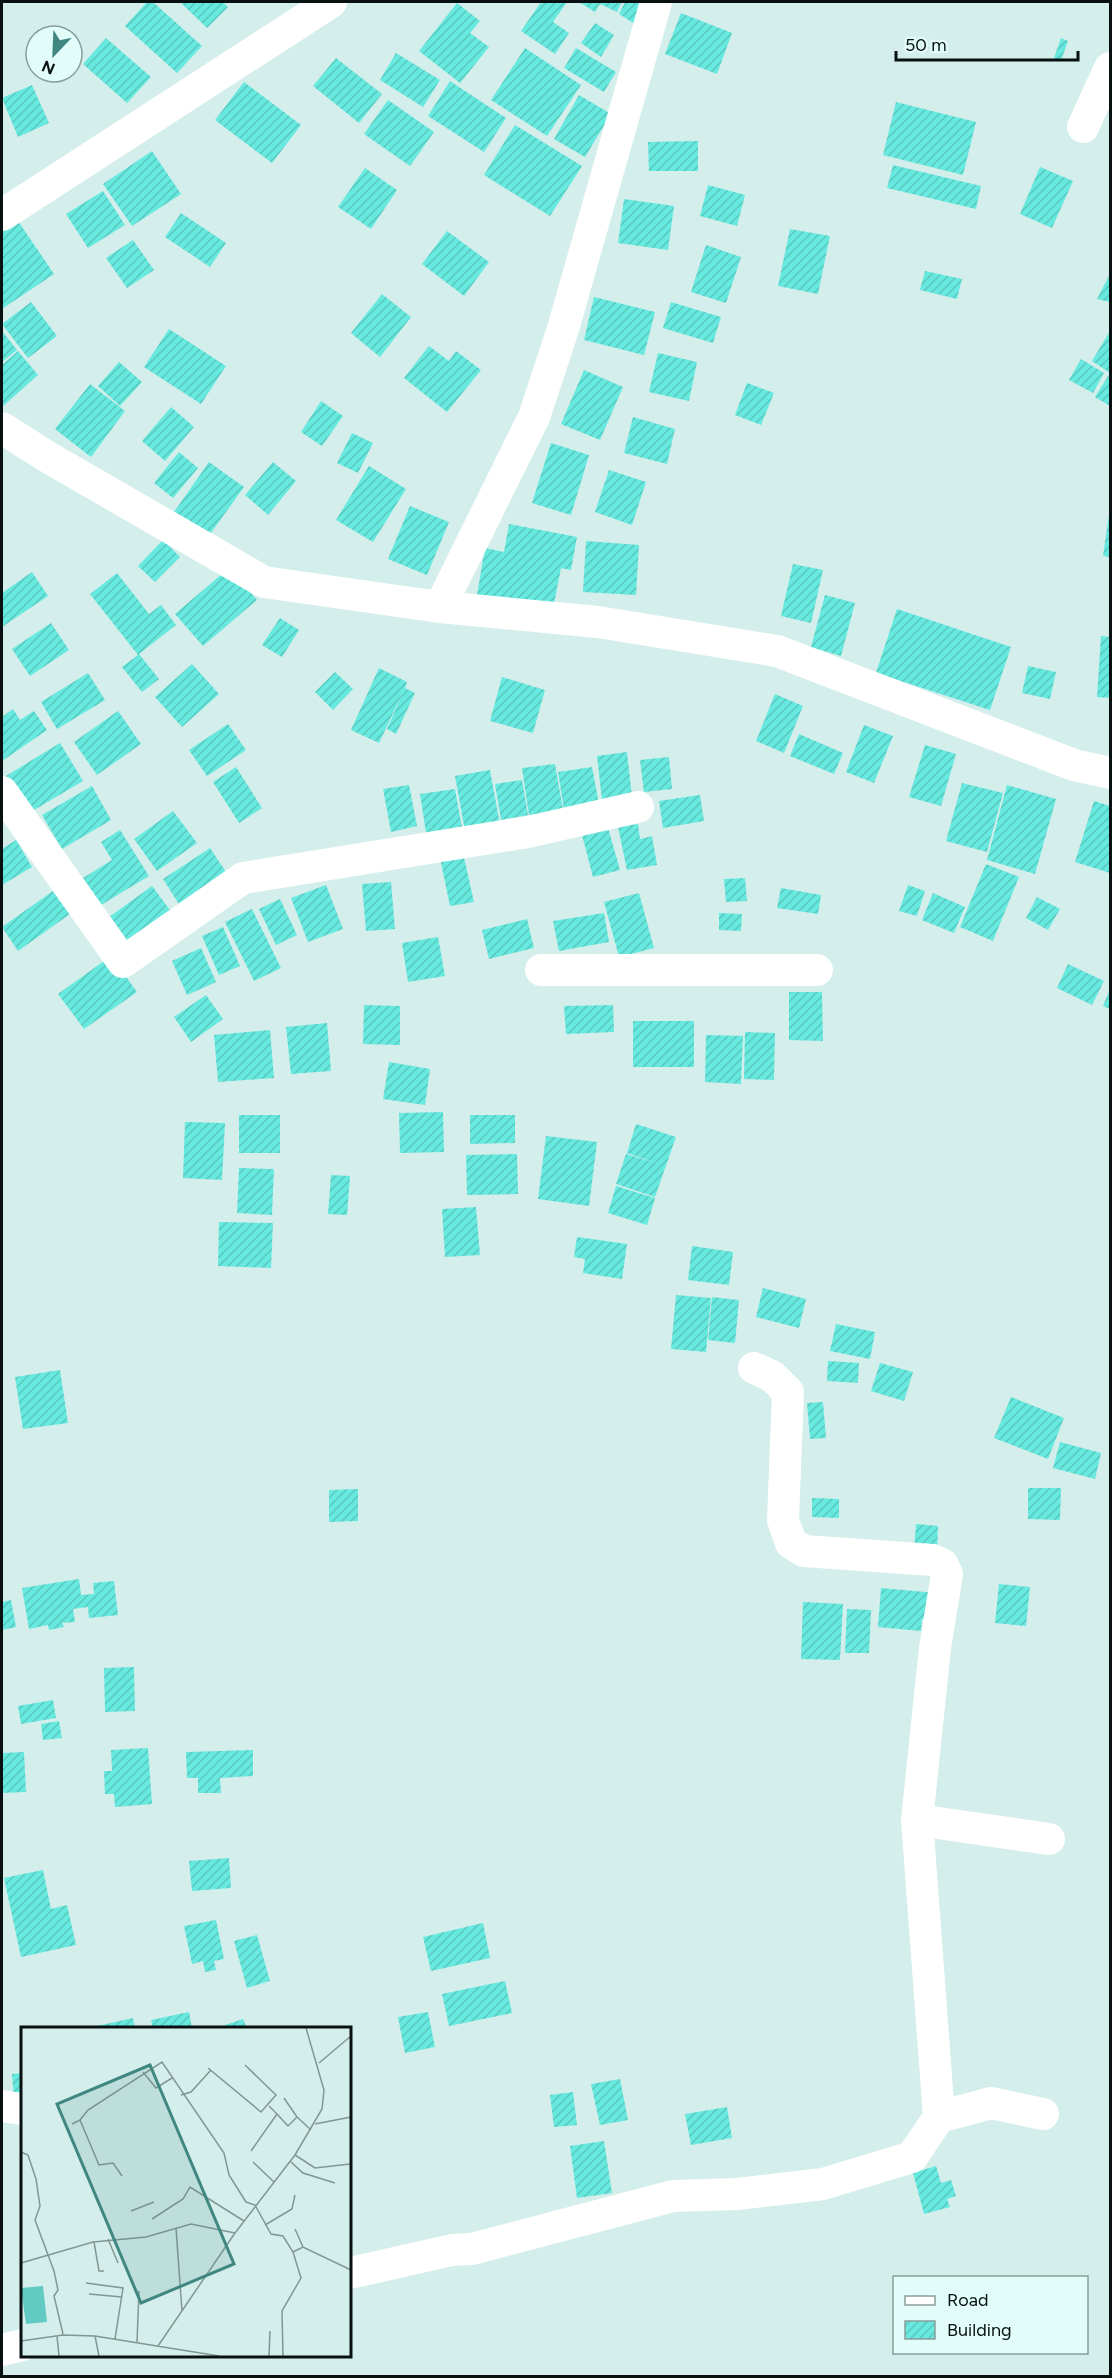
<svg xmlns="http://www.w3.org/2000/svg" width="1112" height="2378" viewBox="0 0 1112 2378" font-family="Figtree,sans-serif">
	<defs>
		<pattern id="building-hatch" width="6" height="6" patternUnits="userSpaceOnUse" patternTransform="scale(1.5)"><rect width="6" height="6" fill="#67e9df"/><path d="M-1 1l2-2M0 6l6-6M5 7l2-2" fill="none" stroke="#58c7be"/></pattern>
	</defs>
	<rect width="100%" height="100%" fill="#d4eeeb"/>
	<path fill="url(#building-hatch)" d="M147 2H153L202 46 177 73 125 26Z
		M180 2H223L228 7 207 28Z
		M541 2H567L553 22 569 33 555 54 521 31Z
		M579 2H622L617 12 600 4 595 12Z
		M625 2H642L635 24 619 14Z
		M457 3 480 21 470 33 489 47 460 83 419 51Z
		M681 13 732 33 717 74 665 54Z
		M595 23 614 35 601 57 581 43Z
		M106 38 151 77 127 103 83 64Z
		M1061 38 1068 41 1061 61 1054 58Z
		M525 48 581 85 547 136 491 100Z
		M576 48 616 72 604 92 564 68Z
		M396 53 440 80 423 107 380 80Z
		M336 58 382 94 359 123 313 86Z
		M450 81 506 118 484 152 428 116Z
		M244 82 301 125 272 163 215 120Z
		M32 85 49 123 18 137 2 98Z
		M579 95 611 114 585 157 554 139Z
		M388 100 434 132 410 166 364 134Z
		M896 102 976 122 963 175 883 155Z
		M515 125 582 166 550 216 484 175Z
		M698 141V171H649L648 142Z
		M152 151 181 194 132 226 103 184Z
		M893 165 981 186 976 209 887 188Z
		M1040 167 1073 181 1052 228 1020 214Z
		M365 168 397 190 371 229 338 207Z
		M708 185 745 195 737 226 700 216Z
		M103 191 125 225 88 248 66 214Z
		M624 199 674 206 668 250 618 243Z
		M181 213 226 243 210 267 165 237Z
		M16 218 54 274 2 309V228Z
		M790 229 830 236 818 294 778 286Z
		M447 231 489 262 464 296 422 264Z
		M133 240 154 270 127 288 106 258Z
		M706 245 741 257 726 303 691 292Z
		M925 271 962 279 957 299 920 290Z
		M1110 274V302L1097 299Z
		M382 294 411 317 380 357 351 333Z
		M594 297 655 312 644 355 584 340Z
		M31 302 57 336 28 358 2 324Z
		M671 302 721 317 713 343 663 328Z
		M169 329 226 366 201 404 144 367Z
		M2 331 17 350 2 362Z
		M1110 331V373L1092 361Z
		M429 346 449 361 456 351 481 370 447 412 404 378Z
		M18 351 38 375 2 407V365Z
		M658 353 697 362 689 401 649 392Z
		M1081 359 1104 373 1093 393 1069 380Z
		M119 362 142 382 120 406 98 386Z
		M584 370 623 387 600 440 561 424Z
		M1108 376 1110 377V406L1095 397Z
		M747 383 774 393 761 425 735 415Z
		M90 384 125 411 91 457 55 429Z
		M321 401 343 416 322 446 301 432Z
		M171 407 194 427 165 461 142 441Z
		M633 417 675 429 667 464 624 453Z
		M352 433 373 443 358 473 337 463Z
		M551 443 589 455 571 515 532 503Z
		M179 452 198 468 173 498 154 483Z
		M209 462 244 487 208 537 174 512Z
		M273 462 296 481 268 515 245 495Z
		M369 466 406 489 373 542 336 520Z
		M609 470 646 482 632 525 595 512Z
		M410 506 449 522 427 575 388 559Z
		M1109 515H1110V557L1103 556Z
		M509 524 577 537 571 570 561 568 553 609 477 595 485 548 504 552Z
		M163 540 180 557 155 582 138 566Z
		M586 541 639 545 636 595 583 592Z
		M793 564 823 570 811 623 781 616Z
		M229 568 257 600 203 646 175 614Z
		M32 572 48 596 2 627V593Z
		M117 573 149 614 161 605 176 625 139 654 159 679 142 692 122 667 138 655 90 594Z
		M825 595 855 603 841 656 811 647Z
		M897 609 1011 647 990 710 876 673Z
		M280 618 299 630 282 657 262 645Z
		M51 623 69 650 30 676 12 649Z
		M1101 636 1110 637V698L1097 697Z
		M192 664 219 694 182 727 155 697Z
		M1028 666 1056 672 1050 699 1022 693Z
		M379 668 407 682 405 688 415 693 396 734 387 729 404 690 379 743 351 730Z
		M335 672 353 689 333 710 315 692Z
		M88 673 105 700 57 729 41 702Z
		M502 677 545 690 533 733 490 721Z
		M775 694 803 706 784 753 756 741Z
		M13 709 20 720 34 711 47 730 2 761V717Z
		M118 711 141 744 97 775 74 742Z
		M228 724 246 750 207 776 189 750Z
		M864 725 893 736 874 783 846 772Z
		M799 734 843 753 834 774 790 756Z
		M60 743 83 781 29 813 6 776Z
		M925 745 956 754 941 806 909 797Z
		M627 752 632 797 602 800 597 756Z
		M669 757 672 789 644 792 640 760Z
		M555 764 563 810 529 815 522 768Z
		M236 767 262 808 239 823 213 782Z
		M592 767 599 804 564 810 558 772Z
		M490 770 500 825 465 831 455 776Z
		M522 780 528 815 501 820 495 784Z
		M962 783 1003 793 987 852 946 841Z
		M409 785 417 826 391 832 383 789Z
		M1007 785 1056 799 1035 874 987 860Z
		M92 786 111 820 62 849 42 815Z
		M455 789 463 833 427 839 420 794Z
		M700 795 704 821 663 828 659 801Z
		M1094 801 1110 806V873L1075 862Z
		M173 811 197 843 157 871 134 839Z
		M638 824 640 839 652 836 657 865 627 870 618 827Z
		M608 828 620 870 593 877 582 835Z
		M120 830 149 876 101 905 83 878 112 860 101 842Z
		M16 840 32 867 2 885V849Z
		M210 848 232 881 184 912 163 879Z
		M463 853 474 902 450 906 440 858Z
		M986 864 1019 877 993 941 960 927Z
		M745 878 747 901 726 902 724 879Z
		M391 882 395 929 366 931 362 884Z
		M326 885 343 929 308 942 291 898Z
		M908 885 925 891 917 916 899 911Z
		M152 886 173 914 126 949 105 920Z
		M781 888 821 895 818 914 777 908Z
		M53 891 70 914 18 951 2 927Z
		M639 893 654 948 619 957 604 902Z
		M933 893 965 907 954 933 922 920Z
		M1037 897 1060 909 1048 930 1026 918Z
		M280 899 297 935 276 945 259 909Z
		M252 909 281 968 254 981 225 922Z
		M604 913 609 942 559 951 553 921Z
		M719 913 742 914 741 931 719 930Z
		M527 919 534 948 489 959 482 930Z
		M223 927 240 966 219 975 202 936Z
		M438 937 445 976 408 982 402 943Z
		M201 948 216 982 187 995 172 961Z
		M111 956 137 992 84 1029 58 994Z
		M1068 964 1104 981 1092 1005 1057 988Z
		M1110 989V1009L1103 1006Z
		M789 992H822L823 1041 789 1040Z
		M206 995 223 1019 191 1042 174 1017Z
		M364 1005 400 1006V1045L363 1044Z
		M613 1005 614 1032 566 1034 564 1006Z
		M633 1021H694V1067H633Z
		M327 1023 331 1071 291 1074 286 1027Z
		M270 1030 274 1078 218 1082 214 1035Z
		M745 1032 775 1033 774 1080 744 1079Z
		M706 1035 743 1036 741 1084 705 1082Z
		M389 1062 430 1069 425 1105 383 1099Z
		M443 1112 444 1152 400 1153 399 1113Z
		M239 1115H280V1153H239Z
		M470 1115H515V1143L470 1144Z
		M185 1122 225 1123 222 1180 183 1178Z
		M636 1124 676 1137 655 1197 616 1184 626 1154 656 1163 627 1153Z
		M546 1136 597 1142 589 1206 538 1199Z
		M517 1154 518 1194 467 1195 466 1155Z
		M239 1168 274 1169 272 1215 237 1213Z
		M331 1175 350 1176 347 1215 328 1214Z
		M616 1186 655 1198 647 1225 608 1213Z
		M476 1207 480 1255 445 1257 442 1209Z
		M219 1222 273 1223 271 1268 218 1266Z
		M577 1237 627 1244 622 1279 583 1273 585 1259 574 1257Z
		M692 1246 733 1252 729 1285 688 1280Z
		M763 1288 806 1299 799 1328 756 1317Z
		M676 1295 711 1298 706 1352 671 1349Z
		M712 1297 739 1300 735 1343 708 1340Z
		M836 1324 875 1332 870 1359 830 1351Z
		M828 1361 859 1363 858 1383 827 1381Z
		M880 1363 913 1372 904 1401 871 1391Z
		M60 1370 68 1423 23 1429 15 1377Z
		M1011 1397 1064 1418 1048 1459 994 1438Z
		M823 1402 826 1438 810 1439 807 1403Z
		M1060 1442 1101 1453 1095 1479 1053 1468Z
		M1028 1488H1061L1060 1520 1028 1519Z
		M358 1489V1521L329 1522V1490Z
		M812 1498 839 1499V1518L812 1517Z
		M916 1524 938 1526 937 1553 914 1551Z
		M79 1579 81 1595 94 1594 93 1583 114 1581 118 1615 89 1618 88 1607 73 1609 75 1622 62 1623 64 1627 49 1630 48 1625 29 1629 22 1588Z
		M999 1584 1030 1587 1026 1626 995 1623Z
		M881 1588 936 1593 934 1620 922 1619 921 1631 878 1627Z
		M11 1600 16 1627 2 1630V1602Z
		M803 1602 843 1604 840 1660 801 1659Z
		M847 1609 871 1610 869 1653H845Z
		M134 1667 135 1711 105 1712 104 1668Z
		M53 1700 56 1718 21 1724 18 1706Z
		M59 1721 62 1738 43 1740 41 1724Z
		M148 1748 152 1804 115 1807 114 1794H105L104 1771H112L111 1750Z
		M253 1750V1776L220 1778 221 1793H198V1778H187L186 1752Z
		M24 1752 26 1792 2 1793V1753Z
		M229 1858 231 1888 192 1891 189 1861Z
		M43 1870 51 1909 67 1905 76 1945 21 1957 4 1878Z
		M216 1920 224 1959 214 1961 216 1970 205 1972 203 1961 192 1964 184 1926Z
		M483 1923 490 1958 431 1971 423 1937Z
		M257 1935 270 1981 247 1988 234 1941Z
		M505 1981 512 2013 449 2026 442 1994Z
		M189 2012 192 2028H153L151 2020Z
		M428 2012 435 2047 405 2053 398 2017Z
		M133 2018 135 2028H88Z
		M243 2019 246 2026 226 2028 225 2025Z
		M22 2073V2098L14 2099 12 2074Z
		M620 2079 628 2120 600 2125 591 2084Z
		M573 2092 577 2125 554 2127 550 2095Z
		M727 2107 732 2138 691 2145 685 2114Z
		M604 2141 612 2193 577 2198 570 2146Z
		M936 2166 941 2183 951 2180 956 2196 947 2199 950 2207 924 2214 913 2173Z"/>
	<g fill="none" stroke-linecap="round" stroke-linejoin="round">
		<path stroke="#fff" stroke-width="32" d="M1083 127 1110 68
			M2 215 331 2
			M2 428 46 456 264 582 440 607 598 622 777 651 1074 765 1110 773
			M440 607 534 417 563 329 656 2
			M2 792 123 962 243 878 528 832 638 807
			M541 970H817
			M754 1368 772 1376 788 1392 783 1520 791 1543 804 1551 933 1560 942 1564 947 1574 935 1648 917 1820 939 2117 991 2103 1043 2114
			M917 1820 1049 1839
			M2 2106 22 2109
			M350 2273 452 2250 472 2249 673 2196 737 2194 823 2184 912 2157 939 2117
			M2 2350 22 2345"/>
	</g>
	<g transform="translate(21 2027)">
		<rect width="330" height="330" fill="#d4eeeb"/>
		<path d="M22 259 26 295 5 297 0 261Z" fill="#61cbc3"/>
		<path fill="none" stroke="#829694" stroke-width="1.5" d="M298 36 330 9M187 41 240 85 255 68 224 38M122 45 135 61 151 51M160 68 170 65 190 43M263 71 276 90M256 87 267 99 276 90 290 103M59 93 67 83 141 35 203 126 208 148 225 175 234 178 250 207 262 209 272 225 280 251 261 284 262 329M51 97 59 93 78 138 92 136 101 149M294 97 330 90M230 124 256 87 248 79M0 125 7 128 15 152 19 179 14 193 33 244 37 263 33 269 42 307M274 128 294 141 329 137M232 135 253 155M270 135 282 146 314 156M110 184 133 175M131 192 162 172 169 160 223 194M244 198 271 182 274 168M155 201 161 284M274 202 282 220M87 212 97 236M73 215 78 244H83M272 225 282 220 330 243M0 236 72 215 125 210 170 197 214 206M65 256 102 261 94 312M68 267 101 270M36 309 38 329M74 309 78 329M0 314 42 308 74 309 198 329M116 315 118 264M137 319 214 206 274 128 301 82 303 63 285 1M248 329 249 304"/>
		<path fill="#408782" fill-opacity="0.15" stroke="#408782" stroke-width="3" d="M129 38 213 237 120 276 36 77Z"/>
		<rect width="330" height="330" fill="none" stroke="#081111" stroke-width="3"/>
	</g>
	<rect width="1112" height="2378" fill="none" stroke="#081111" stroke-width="6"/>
	<rect x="893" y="2276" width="195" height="78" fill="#e1fcf9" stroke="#8a9e9c" stroke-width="1.5"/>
	<rect x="905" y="2296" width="30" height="9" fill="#ffffff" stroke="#8a9e9c" stroke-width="1.5"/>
	<text x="947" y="2306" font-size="18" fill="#081111">Road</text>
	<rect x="905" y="2321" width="30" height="18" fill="url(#building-hatch)" stroke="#8a9e9c" stroke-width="1.5"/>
	<text x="947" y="2336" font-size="18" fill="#081111">Building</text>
	<g transform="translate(54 54) rotate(203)"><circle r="28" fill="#e1fcf9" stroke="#8a9e9c" stroke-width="1.5"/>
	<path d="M0-4.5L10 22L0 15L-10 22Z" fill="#408782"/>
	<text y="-9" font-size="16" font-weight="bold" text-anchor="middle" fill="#081111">N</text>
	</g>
	<path d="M896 51v9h182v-9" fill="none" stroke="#081111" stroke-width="3"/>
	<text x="905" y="51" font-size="18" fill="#081111" stroke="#e1fcf9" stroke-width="4.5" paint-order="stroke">50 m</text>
</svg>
